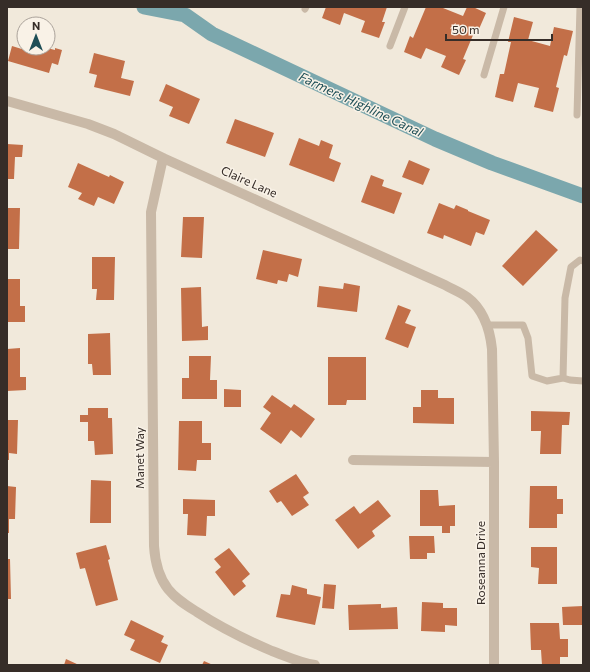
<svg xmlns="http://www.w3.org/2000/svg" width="590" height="672" viewBox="0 0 590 672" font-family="Commissioner,sans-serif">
	<rect width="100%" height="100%" fill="#f1e9db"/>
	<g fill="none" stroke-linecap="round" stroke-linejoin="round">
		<path stroke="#7ba7ad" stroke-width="15" d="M144 7 185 15 212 34 435 139 492 163 583 196"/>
	</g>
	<path fill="#c36f48" d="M326 7H387L382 22H385L379 38 361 32 365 21 344 13 340 25 322 18Z
		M426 7H443V8L463 16 467 7H473L486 13 479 29 476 28 463 59 466 60 459 75 441 67 446 56 426 48 421 59 404 52 410 36 413 38Z
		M514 17 533 22 528 40 550 46 554 27 573 31 567 56 564 55 556 87 559 88 553 112 534 107 539 88 518 83 513 102 495 97 500 74H504L511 42H508Z
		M12 46 25 50 26 48H47L55 50V48L62 50 58 65 52 63 49 73 8 61Z
		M94 53 125 61 121 78 134 81 130 96 94 87 97 75 89 73Z
		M166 84 200 99 189 124 169 116 173 107 159 101Z
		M235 119 274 133 265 157 226 143Z
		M299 138 319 146 321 140 333 145 329 158 341 163 334 182 289 165Z
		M7 144 23 145 22 157H15L14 179H7Z
		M409 160 430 169 423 185 402 177Z
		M78 163 109 177 110 175 124 182 114 204 98 197 94 206 78 199 82 193 68 187Z
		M371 175 384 180 382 186 402 193 394 214 361 202Z
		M439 203 454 209 456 205 468 210V211L490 220 484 235 476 232 471 246 444 235 443 239 427 233Z
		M7 208H20L19 249H7Z
		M183 217H204L202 258 181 257Z
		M536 230 558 250 523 286 502 266Z
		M263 250 302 259 298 277 289 274 287 282 278 280 277 284 256 279Z
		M92 257H115L114 300H96L97 289H92Z
		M7 279H20V306H25V322H7Z
		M344 283 360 286 357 312 317 307 319 286 343 289Z
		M201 287 202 327 208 326V340L182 341 181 288Z
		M398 305 411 310 405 323 416 327 408 348 385 339Z
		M110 333 111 375H93L92 364H88V334Z
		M20 348V377H26V390L7 391V349Z
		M189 356H211L210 380H217V399H182V378H189Z
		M328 357H366V400H347L346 405H328Z
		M224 389 241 390V407H224Z
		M421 390H438V398H454V424L413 423V407H421Z
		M272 395 291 408 294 404 315 419 301 438 291 430 281 444 260 429 271 413 263 407Z
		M88 408H108V418H112L113 454 95 455 94 441H88V422H80V415H88Z
		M531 411 570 412 569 425H562L561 454H540L541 431H531Z
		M7 420H18L17 454 9 453V460H7Z
		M179 421H202V443H211V460H197L196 471 178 470Z
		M296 474 309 493 303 497 309 505 292 516 281 501 277 503 269 491Z
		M91 480 111 481V523H90Z
		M7 486 16 487 15 519H9V533H7Z
		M530 486H557V499H563V514H557V528H529Z
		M420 490H438L439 506 455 505V526H450V533H442V526H420Z
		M183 499 215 500V516H207L206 536 187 535 188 514H183Z
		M378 500 391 516 372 531 375 536 358 549 335 520 354 506 360 514Z
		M409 536H434L435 553H427V559H410Z
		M106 545 110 559 108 560 118 600 96 606 85 568 80 569 76 553Z
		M531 547H557V584H538L539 568 531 567Z
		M229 548 250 574 242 581 246 586 234 596 215 572 221 567 214 559Z
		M7 559H10L11 599H7Z
		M324 584 336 585 334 609 322 608Z
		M292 585 307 589V594L321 597 315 625 276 617 281 594 290 595Z
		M422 602 443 603V608H457V626L445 625V632L421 631Z
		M381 604V608L397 607 398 629 349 630 348 605Z
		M583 606V625H563L562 607Z
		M131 620 164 636 161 642 168 645 160 663 130 650 135 640 124 635Z
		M530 623H559L560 639H568V657H560V665H542L541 650H531Z
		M66 659 79 665H64Z
		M204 661 213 665H202Z"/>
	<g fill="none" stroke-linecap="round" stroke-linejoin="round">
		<path stroke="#c9b9a7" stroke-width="7" d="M305 9 306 7
			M390 46 405 7
			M484 75 504 7
			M577 115 580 7
			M487 325H523L528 338 532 376 547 381 563 378 570 380 583 381
			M563 378 565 298 571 267 580 260 583 261"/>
		<path stroke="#c9b9a7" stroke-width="10" d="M7 101 88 124 114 134 163 158 445 285C452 289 460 292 467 297 483 309 490 330 492 349L494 462V665
			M163 158 151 212 154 546C155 562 158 576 168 589 176 599 186 605 197 612 220 627 246 640 272 651 286 656 300 663 315 665
			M353 460 494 462"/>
	</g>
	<g text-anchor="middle" stroke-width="3" stroke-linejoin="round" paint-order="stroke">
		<g font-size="12" fill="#362d28" stroke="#f9f2e7">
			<text transform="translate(249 182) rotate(24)" y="4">Claire Lane</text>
			<text transform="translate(140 458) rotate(-90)" y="4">Manet Way</text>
			<text transform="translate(481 563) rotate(-90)" y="4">Roseanna Drive</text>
		</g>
		<g font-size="13" font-style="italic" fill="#1e4e56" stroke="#f9f2e7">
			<text transform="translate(361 104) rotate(25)" y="5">Farmers Highline Canal</text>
		</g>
	</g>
	<rect width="590" height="672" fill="none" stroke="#362d28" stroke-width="16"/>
	<g transform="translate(36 36)"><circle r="19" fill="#f9f2e7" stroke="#aba39b"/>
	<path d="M0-3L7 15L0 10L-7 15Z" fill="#1e4e56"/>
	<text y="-6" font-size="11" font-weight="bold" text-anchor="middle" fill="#362d28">N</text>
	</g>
	<path d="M446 34v6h106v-6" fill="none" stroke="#362d28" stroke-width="2"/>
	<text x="452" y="34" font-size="12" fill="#362d28" stroke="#f9f2e7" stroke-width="3" paint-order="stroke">50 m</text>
</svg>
